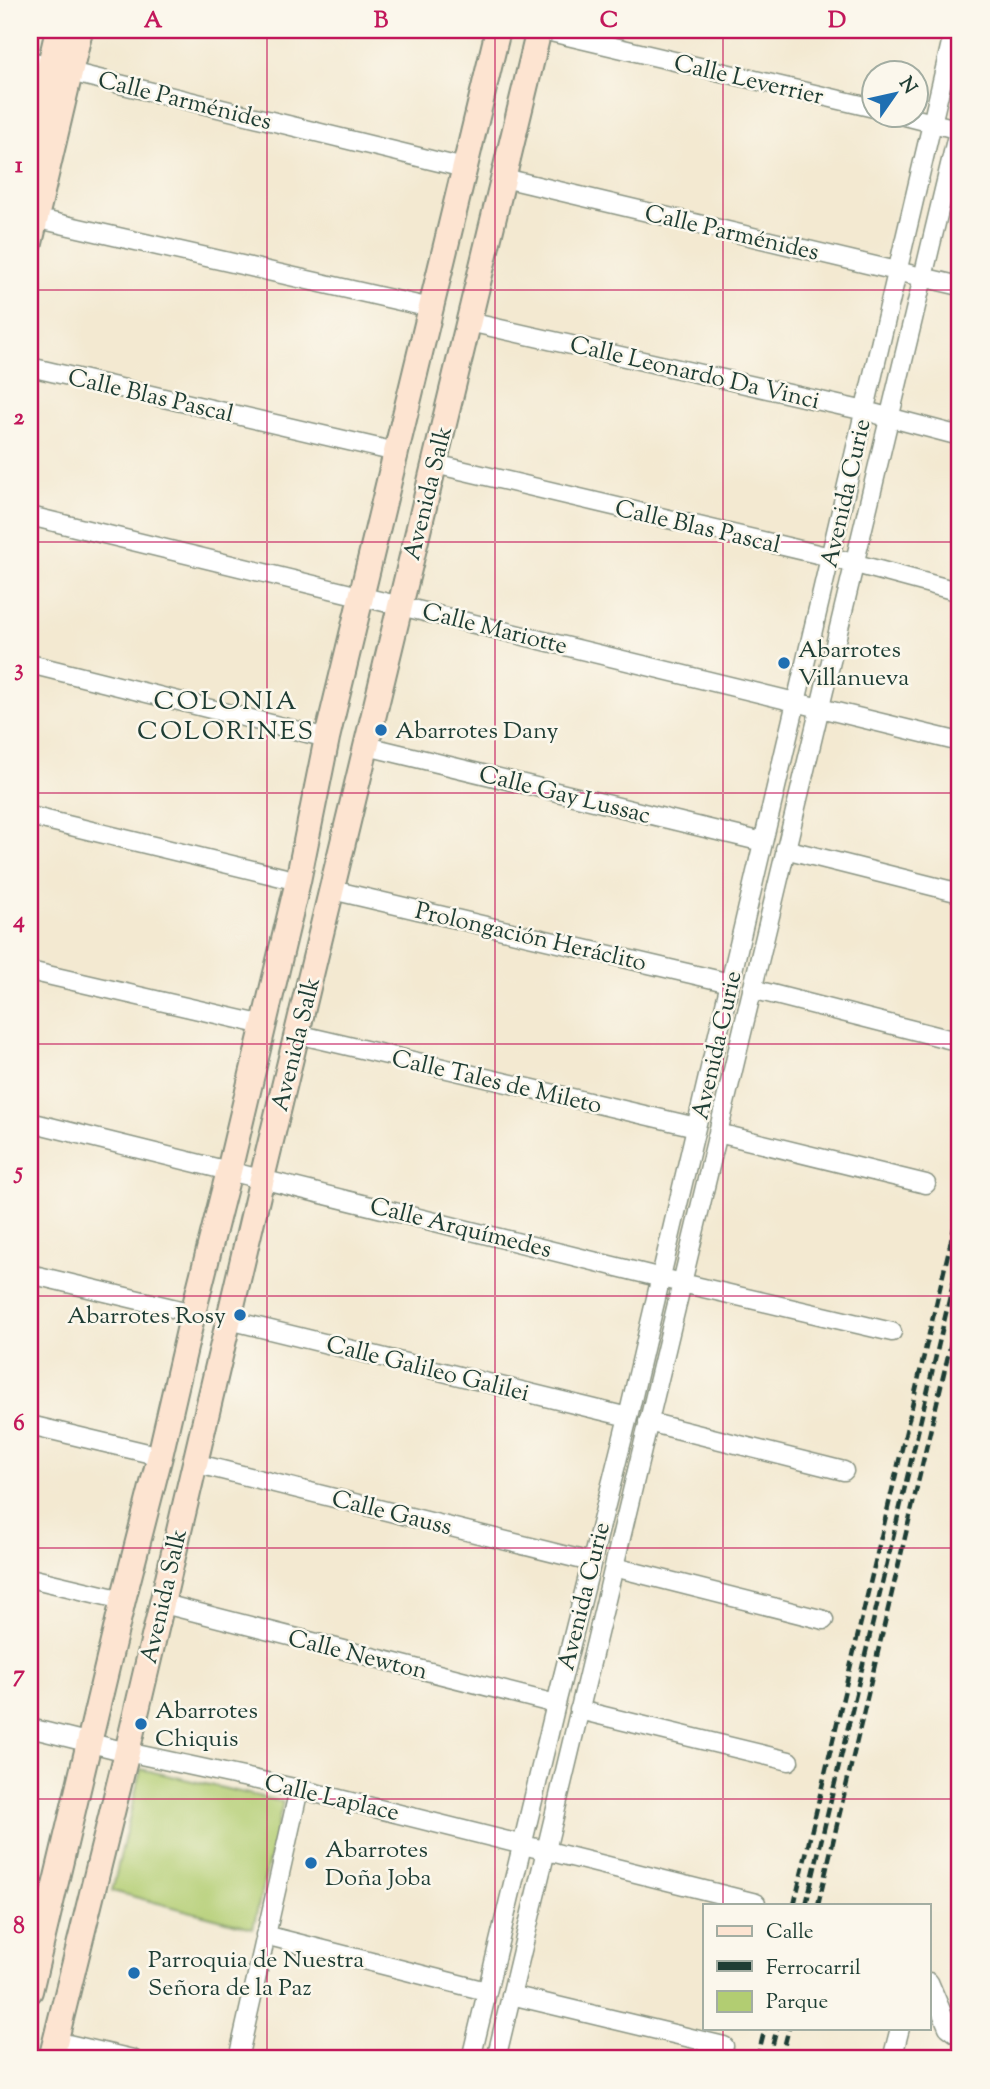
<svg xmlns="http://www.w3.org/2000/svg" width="990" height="2089" viewBox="0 0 990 2089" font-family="'Sorts Mill Goudy',serif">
	<rect width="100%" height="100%" fill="#fbf7ec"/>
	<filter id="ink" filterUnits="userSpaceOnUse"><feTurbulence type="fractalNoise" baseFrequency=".0143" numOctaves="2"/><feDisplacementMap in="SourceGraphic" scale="14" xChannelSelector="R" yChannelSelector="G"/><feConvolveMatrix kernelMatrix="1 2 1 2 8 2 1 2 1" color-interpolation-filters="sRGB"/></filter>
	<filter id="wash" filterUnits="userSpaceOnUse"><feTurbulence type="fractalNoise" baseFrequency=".00686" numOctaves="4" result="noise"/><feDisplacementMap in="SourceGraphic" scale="28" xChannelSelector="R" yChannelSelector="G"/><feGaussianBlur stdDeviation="1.57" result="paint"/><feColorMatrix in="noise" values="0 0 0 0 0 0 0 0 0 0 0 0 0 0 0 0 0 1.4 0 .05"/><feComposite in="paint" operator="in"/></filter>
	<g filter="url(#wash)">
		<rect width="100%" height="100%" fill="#f3e9d1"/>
		<path fill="#b2cd72" stroke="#688553" stroke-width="2" d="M141 1769 283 1802 253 1928 112 1891Z"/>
	</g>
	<g filter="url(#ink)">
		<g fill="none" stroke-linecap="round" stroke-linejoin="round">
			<defs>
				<path id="street" d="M542 30 874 108
					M30 61 50 66
					M70 72 464 168
					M905 116 960 130
					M504 178 960 286
					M30 217 431 308
					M469 322 865 411 960 436
					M30 367 396 452
					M435 464 830 557 960 592
					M30 516 960 742
					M30 664 327 738
					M367 746 763 842
					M30 816 298 881
					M785 849 960 893
					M332 890 730 983
					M30 971 264 1025
					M752 989 960 1042
					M297 1034 696 1127
					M30 1122 682 1283 892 1332
					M718 1133 926 1184
					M30 1274 193 1313
					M229 1320 628 1417
					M648 1422 844 1471
					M30 1425 160 1456
					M194 1463 591 1562
					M614 1567 824 1620
					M30 1578 123 1600
					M160 1603 556 1704
					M579 1710 789 1761
					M30 1728 127 1752 299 1789 756 1903
					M265 1935 486 1991
					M929 1982 948 2027 960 2036
					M511 1995 724 2046
					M55 2041 133 2059
					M238 2059 299 1789
					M471 2059 556 1704 628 1417 954 30
					M496 2059 960 123
					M892 2059 900 2028"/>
				<path id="secondary" d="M30 150 58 30
					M30 243 80 30
					M30 1991 123 1600 160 1456 193 1313 229 1171 298 881 327 738 498 30
					M51 2059 127 1752 262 1178 539 30"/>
			</defs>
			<use href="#street" stroke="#899382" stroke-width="21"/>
			<use href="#secondary" stroke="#899382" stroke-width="28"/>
			<use href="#street" stroke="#fff" stroke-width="18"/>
			<use href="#secondary" stroke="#fde4d1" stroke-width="24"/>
			<path stroke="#1f3d34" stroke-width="4.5" stroke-dasharray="10 5" stroke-linecap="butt" d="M794 1905 960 1203
				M806 1905 960 1254
				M818 1905 960 1305
				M757 2059 765 2028
				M769 2059 777 2028
				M781 2059 789 2028"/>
		</g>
	</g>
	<path fill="none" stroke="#c2185b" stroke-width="2" stroke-opacity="0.55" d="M267 30V2059M495 30V2059M723 30V1905M30 290H960M30 542H960M30 793H960M30 1044H960M30 1296H960M30 1548H960M30 1799H960M723 2028V2059"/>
	<g fill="#1f6fb2" stroke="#fbf7ec" stroke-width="2.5">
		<circle cx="784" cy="663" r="7"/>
		<circle cx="381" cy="730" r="7"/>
		<circle cx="240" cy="1315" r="7"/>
		<circle cx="141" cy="1724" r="7"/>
		<circle cx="311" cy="1863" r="7"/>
		<circle cx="134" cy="1973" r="7"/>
	</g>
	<g text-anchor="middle" stroke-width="5" stroke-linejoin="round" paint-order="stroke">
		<g font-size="24" fill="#1f3d34" stroke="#fbf7ec">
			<text transform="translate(749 79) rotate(13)" y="8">Calle Leverrier</text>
			<text transform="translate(185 100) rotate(14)" y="8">Calle Parménides</text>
			<text transform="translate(732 232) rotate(13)" y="8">Calle Parménides</text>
			<text transform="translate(695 372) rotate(13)" y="8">Calle Leonardo Da Vinci</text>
			<text transform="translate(151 395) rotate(13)" y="8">Calle Blas Pascal</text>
			<text transform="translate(427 493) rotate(-76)" y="8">Avenida Salk</text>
			<text transform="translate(845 493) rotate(-77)" y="8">Avenida Curie</text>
			<text transform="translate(698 526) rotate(13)" y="8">Calle Blas Pascal</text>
			<text transform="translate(495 628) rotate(14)" y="8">Calle Mariotte</text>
			<text transform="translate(565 794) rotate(14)" y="8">Calle Gay Lussac</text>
			<text transform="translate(531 936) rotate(13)" y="8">Prolongación Heráclito</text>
			<text transform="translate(295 1044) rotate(-76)" y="8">Avenida Salk</text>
			<text transform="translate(716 1045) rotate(-77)" y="8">Avenida Curie</text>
			<text transform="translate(497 1081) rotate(13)" y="8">Calle Tales de Mileto</text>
			<text transform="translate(461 1227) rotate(14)" y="8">Calle Arquímedes</text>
			<text transform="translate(428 1368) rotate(14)" y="8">Calle Galileo Galilei</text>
			<text transform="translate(392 1512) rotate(14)" y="8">Calle Gauss</text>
			<text transform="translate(163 1596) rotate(-77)" y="8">Avenida Salk</text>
			<text transform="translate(583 1596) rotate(-76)" y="8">Avenida Curie</text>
			<text transform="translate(358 1654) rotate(14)" y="8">Calle Newton</text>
			<text transform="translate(332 1797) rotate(13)" y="8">Calle Laplace</text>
		</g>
		<g font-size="24" fill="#1f3d34" stroke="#fbf7ec" text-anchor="start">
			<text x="798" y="657">Abarrotes<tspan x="798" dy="28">Villanueva</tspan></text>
			<text x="395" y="738">Abarrotes Dany</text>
			<text x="226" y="1323" text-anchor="end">Abarrotes Rosy</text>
			<text x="155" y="1718">Abarrotes<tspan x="155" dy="28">Chiquis</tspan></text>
			<text x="325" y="1857">Abarrotes<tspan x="325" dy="28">Doña Joba</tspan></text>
			<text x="148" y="1967">Parroquia de Nuestra<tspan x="148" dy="28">Señora de la Paz</tspan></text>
		</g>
		<g font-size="26" letter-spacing="2" fill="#1f3d34" stroke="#fbf7ec">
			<text x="226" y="709">COLONIA<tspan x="226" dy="30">COLORINES</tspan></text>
		</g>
	</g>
	<rect width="990" height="2089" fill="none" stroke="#fbf7ec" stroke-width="77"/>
	<rect x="703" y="1904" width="228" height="126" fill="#fbf7ec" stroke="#a3ada2" stroke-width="2"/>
	<rect x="717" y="1926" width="35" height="10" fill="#fde4d1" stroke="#a3ada2" stroke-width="2"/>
	<text x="766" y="1938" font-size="21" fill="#1f3d34">Calle</text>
	<rect x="717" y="1961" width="35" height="10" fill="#1f3d34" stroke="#a3ada2" stroke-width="2"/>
	<text x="766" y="1974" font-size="21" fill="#1f3d34">Ferrocarril</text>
	<rect x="717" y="1991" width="35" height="21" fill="#b2cd72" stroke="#a3ada2" stroke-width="2"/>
	<text x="766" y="2008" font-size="21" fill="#1f3d34">Parque</text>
	<g transform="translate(895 94) rotate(56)"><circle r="33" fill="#fbf7ec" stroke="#a3ada2" stroke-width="2"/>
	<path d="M0-5L12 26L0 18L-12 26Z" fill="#1f6fb2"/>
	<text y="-10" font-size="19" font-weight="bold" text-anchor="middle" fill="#1f3d34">N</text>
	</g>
	<rect x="38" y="38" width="913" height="2012" fill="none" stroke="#c2185b" stroke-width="2.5"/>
	<g font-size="23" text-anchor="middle" font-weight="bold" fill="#c2185b">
		<text x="153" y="27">A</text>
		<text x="381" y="27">B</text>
		<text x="609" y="27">C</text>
		<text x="837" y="27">D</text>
		<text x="19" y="172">1</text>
		<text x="19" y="424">2</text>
		<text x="19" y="675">3</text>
		<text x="19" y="927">4</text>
		<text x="19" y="1178">5</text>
		<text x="19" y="1430">6</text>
		<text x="19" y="1681">7</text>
		<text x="19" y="1933">8</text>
	</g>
</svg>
